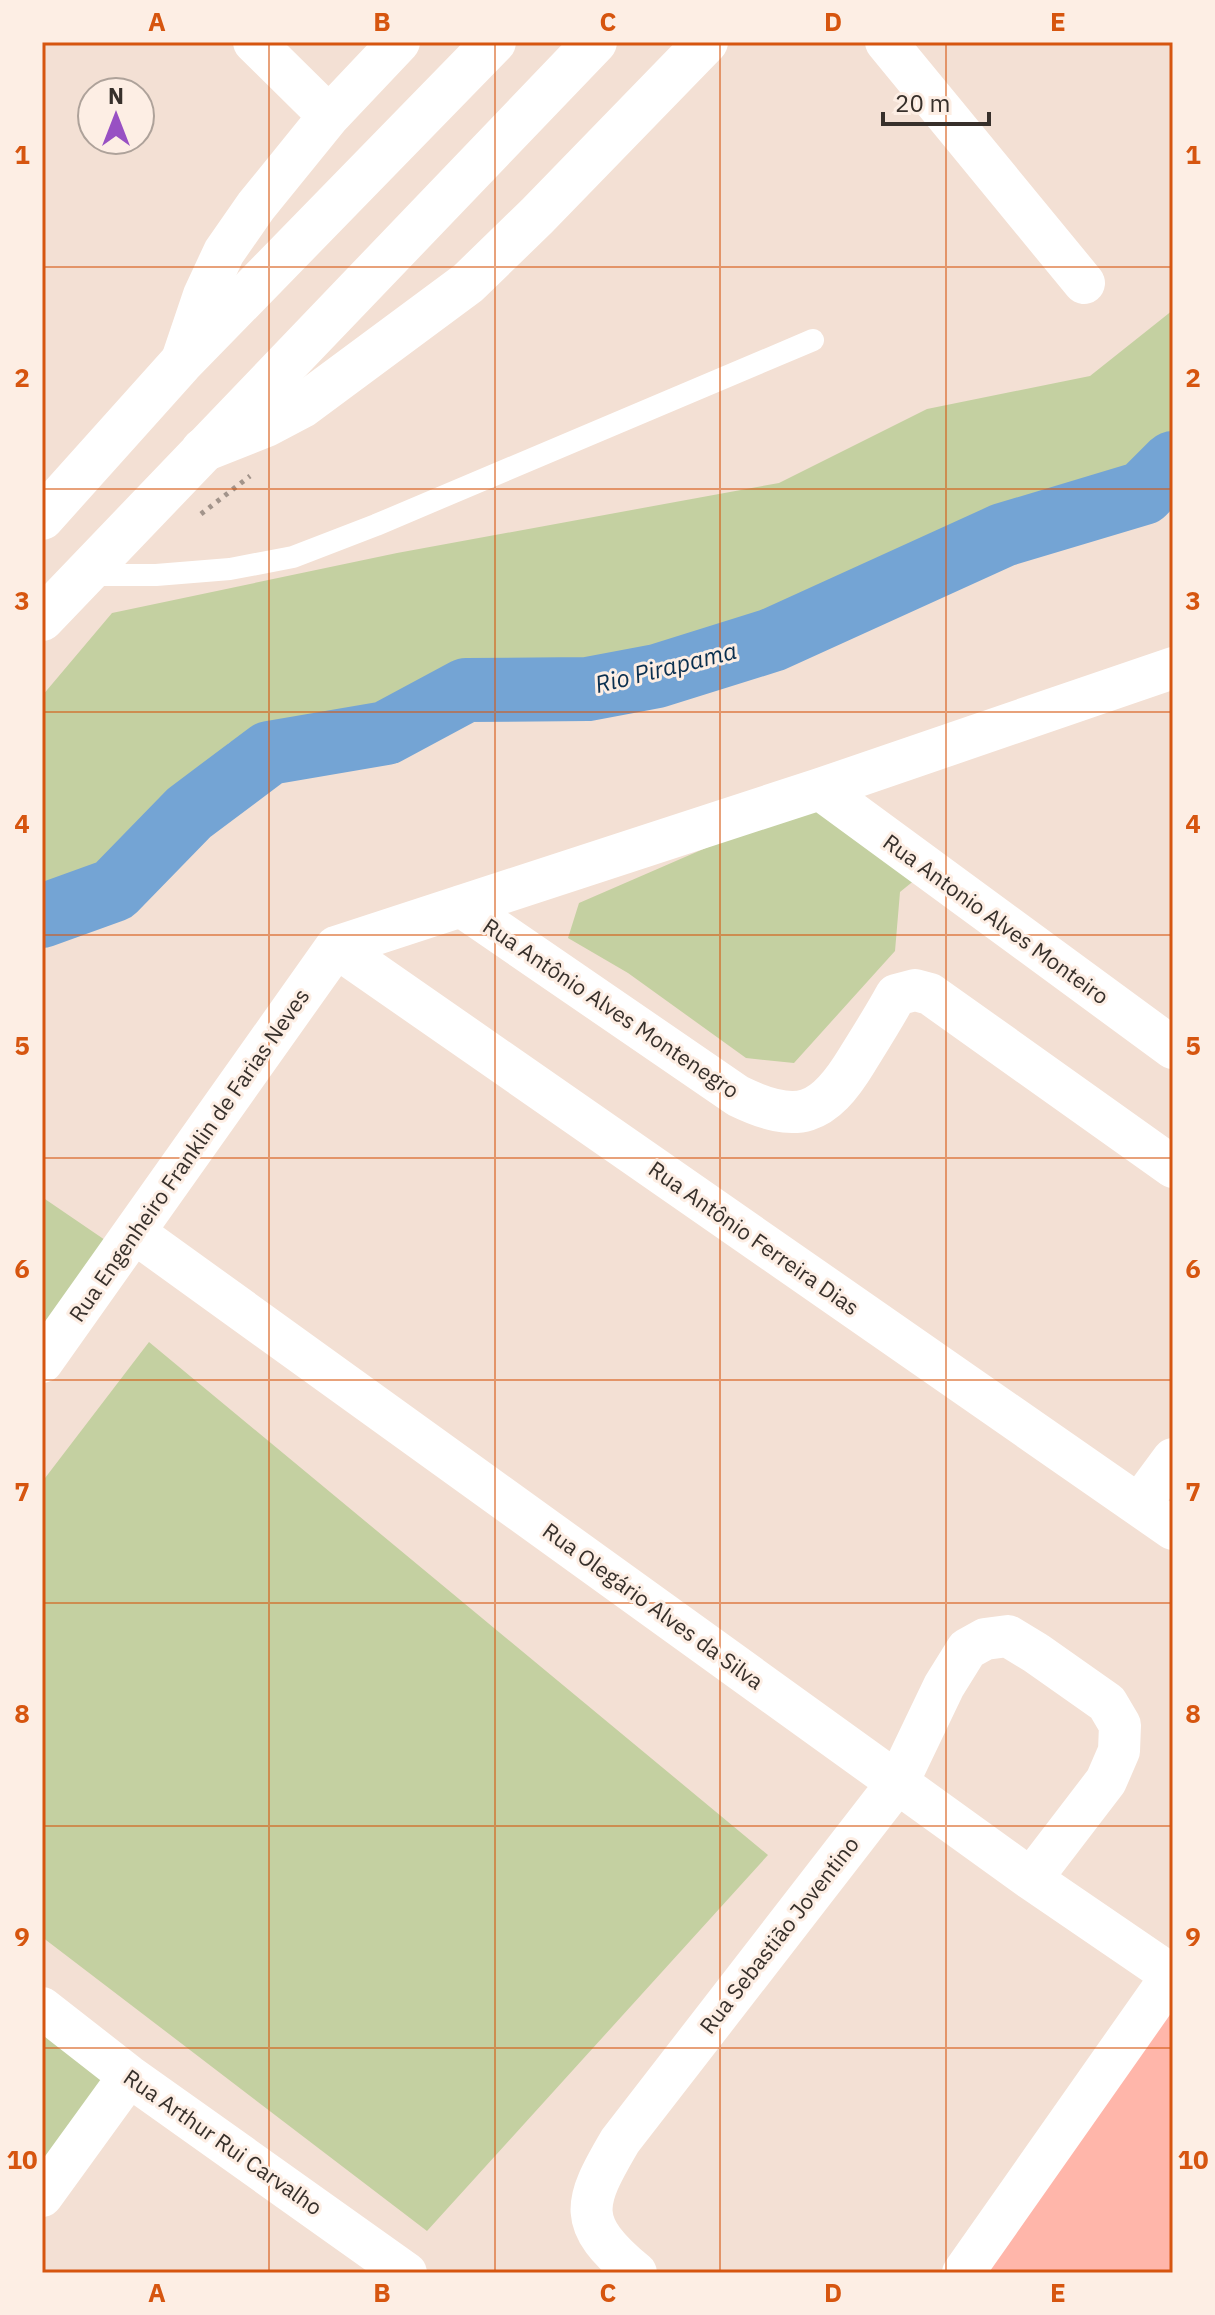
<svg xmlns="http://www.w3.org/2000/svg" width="1215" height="2315" viewBox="0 0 1215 2315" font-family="'IBM Plex Sans',sans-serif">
	<rect width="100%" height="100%" fill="#f3e0d4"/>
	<path fill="#c4d0a1" d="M1173 310V430L1144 461 927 546 712 641 557 673 464 668 387 703 287 725 229 743 172 805 139 831 88 882 42 888V696L112 613 397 553 779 483 927 409 1090 376Z
		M814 801 916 879 900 892 895 951 794 1063 746 1058 628 973 568 938 579 903Z
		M42 1197 105 1240 42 1329Z
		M149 1342 768 1855 427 2231 42 1937V1482Z
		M42 2010 128 2078 42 2195Z"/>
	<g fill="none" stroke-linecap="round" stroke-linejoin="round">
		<path stroke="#74a4d4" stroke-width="64" d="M42 916 114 890 189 813 269 753 386 733 466 690 588 689 657 676 772 640 1003 535 1143 493 1173 463"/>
	</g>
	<path fill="#ffb6aa" stroke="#a7918e" stroke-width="2" d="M1173 2004V2273H982Z"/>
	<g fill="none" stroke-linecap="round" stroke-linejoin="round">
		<path stroke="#a2948b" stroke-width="5" stroke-dasharray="4 6" stroke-linecap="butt" d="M201 514 250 476"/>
		<path stroke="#fff" stroke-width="22" d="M88 575H156L230 569 293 557 376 525 813 340"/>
		<path stroke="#fff" stroke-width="42" d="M254 42 329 116
			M886 42 1084 283
			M181 363 204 295 224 252 256 206 329 116 399 42
			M820 789 1173 1048
			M461 906 738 1096C798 1125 823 1116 857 1060 870 1039 884 1017 896 995L915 990 930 994 1173 1167
			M336 947 1173 1529
			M336 947 820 789 1173 668
			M135 1233 1031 1879 1173 1976
			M42 1362 336 947
			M1139 1505 1173 1459
			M42 2008 129 2076 406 2273
			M42 2196 129 2076
			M636 2273C576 2223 583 2204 620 2141L898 1782 944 1686 967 1649 985 1639 1008 1636 1036 1653 1107 1703 1120 1725 1119 1751 1106 1781 1031 1879
			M963 2273 1173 1974"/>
		<path stroke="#fff" stroke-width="44" d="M203 450 266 425 302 406 468 283 537 216 706 42"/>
		<path stroke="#fff" stroke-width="44" d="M42 518 181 363 494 42
			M42 619 595 42"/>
	</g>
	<path fill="none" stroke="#d6550f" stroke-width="2" stroke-opacity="0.55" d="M269 42V2273M495 42V2273M720 42V2273M946 42V2273M42 267H1173M42 489H1173M42 712H1173M42 935H1173M42 1158H1173M42 1380H1173M42 1603H1173M42 1826H1173M42 2048H1173"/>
	<g text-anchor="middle" stroke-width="6" stroke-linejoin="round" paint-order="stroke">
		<g font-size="22" fill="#37302b" stroke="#fdeee4">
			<text transform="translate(996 919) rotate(36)" y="8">Rua Antonio Alves Monteiro</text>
			<text transform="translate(611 1008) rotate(34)" y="8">Rua Antônio Alves Montenegro</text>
			<text transform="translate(189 1155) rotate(-55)" y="8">Rua Engenheiro Franklin de Farias Neves</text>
			<text transform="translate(754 1238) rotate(35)" y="8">Rua Antônio Ferreira Dias</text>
			<text transform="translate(653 1606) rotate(36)" y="8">Rua Olegário Alves da Silva</text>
			<text transform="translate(779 1935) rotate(-52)" y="8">Rua Sebastião Joventino</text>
			<text transform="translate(223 2142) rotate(35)" y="8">Rua Arthur Rui Carvalho</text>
		</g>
		<g font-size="24" font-style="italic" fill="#0a2f4f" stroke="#fdeee4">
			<text transform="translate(666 668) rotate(-14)" y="8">Rio Pirapama</text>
		</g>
	</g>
	<rect width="1215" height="2315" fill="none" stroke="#fdeee4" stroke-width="88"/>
	<g transform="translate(116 116)"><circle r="38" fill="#fdeee4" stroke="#aea29a" stroke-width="2"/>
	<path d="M0-6L14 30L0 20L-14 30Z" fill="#9850c3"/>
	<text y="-12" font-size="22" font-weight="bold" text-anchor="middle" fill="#37302b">N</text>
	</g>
	<path d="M883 112v12h106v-12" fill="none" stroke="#37302b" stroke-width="4"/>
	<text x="895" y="112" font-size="24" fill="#37302b" stroke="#fdeee4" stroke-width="6" paint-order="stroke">20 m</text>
	<rect x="44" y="44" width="1127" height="2227" fill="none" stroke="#d6550f" stroke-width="3"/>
	<g font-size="26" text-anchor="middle" font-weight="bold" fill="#d6550f">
		<text x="157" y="31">A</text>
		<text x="382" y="31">B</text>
		<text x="608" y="31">C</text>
		<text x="833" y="31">D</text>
		<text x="1058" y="31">E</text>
		<text x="22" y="164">1</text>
		<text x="1193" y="164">1</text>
		<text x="22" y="387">2</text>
		<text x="1193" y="387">2</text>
		<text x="22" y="610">3</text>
		<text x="1193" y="610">3</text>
		<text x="22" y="833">4</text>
		<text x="1193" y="833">4</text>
		<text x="22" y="1055">5</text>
		<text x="1193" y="1055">5</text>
		<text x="22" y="1278">6</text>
		<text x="1193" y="1278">6</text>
		<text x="22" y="1501">7</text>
		<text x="1193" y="1501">7</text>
		<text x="22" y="1723">8</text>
		<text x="1193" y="1723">8</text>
		<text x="22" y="1946">9</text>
		<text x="1193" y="1946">9</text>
		<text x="22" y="2169">10</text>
		<text x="1193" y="2169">10</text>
		<text x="157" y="2302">A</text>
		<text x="382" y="2302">B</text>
		<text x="608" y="2302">C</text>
		<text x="833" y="2302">D</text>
		<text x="1058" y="2302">E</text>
	</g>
</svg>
